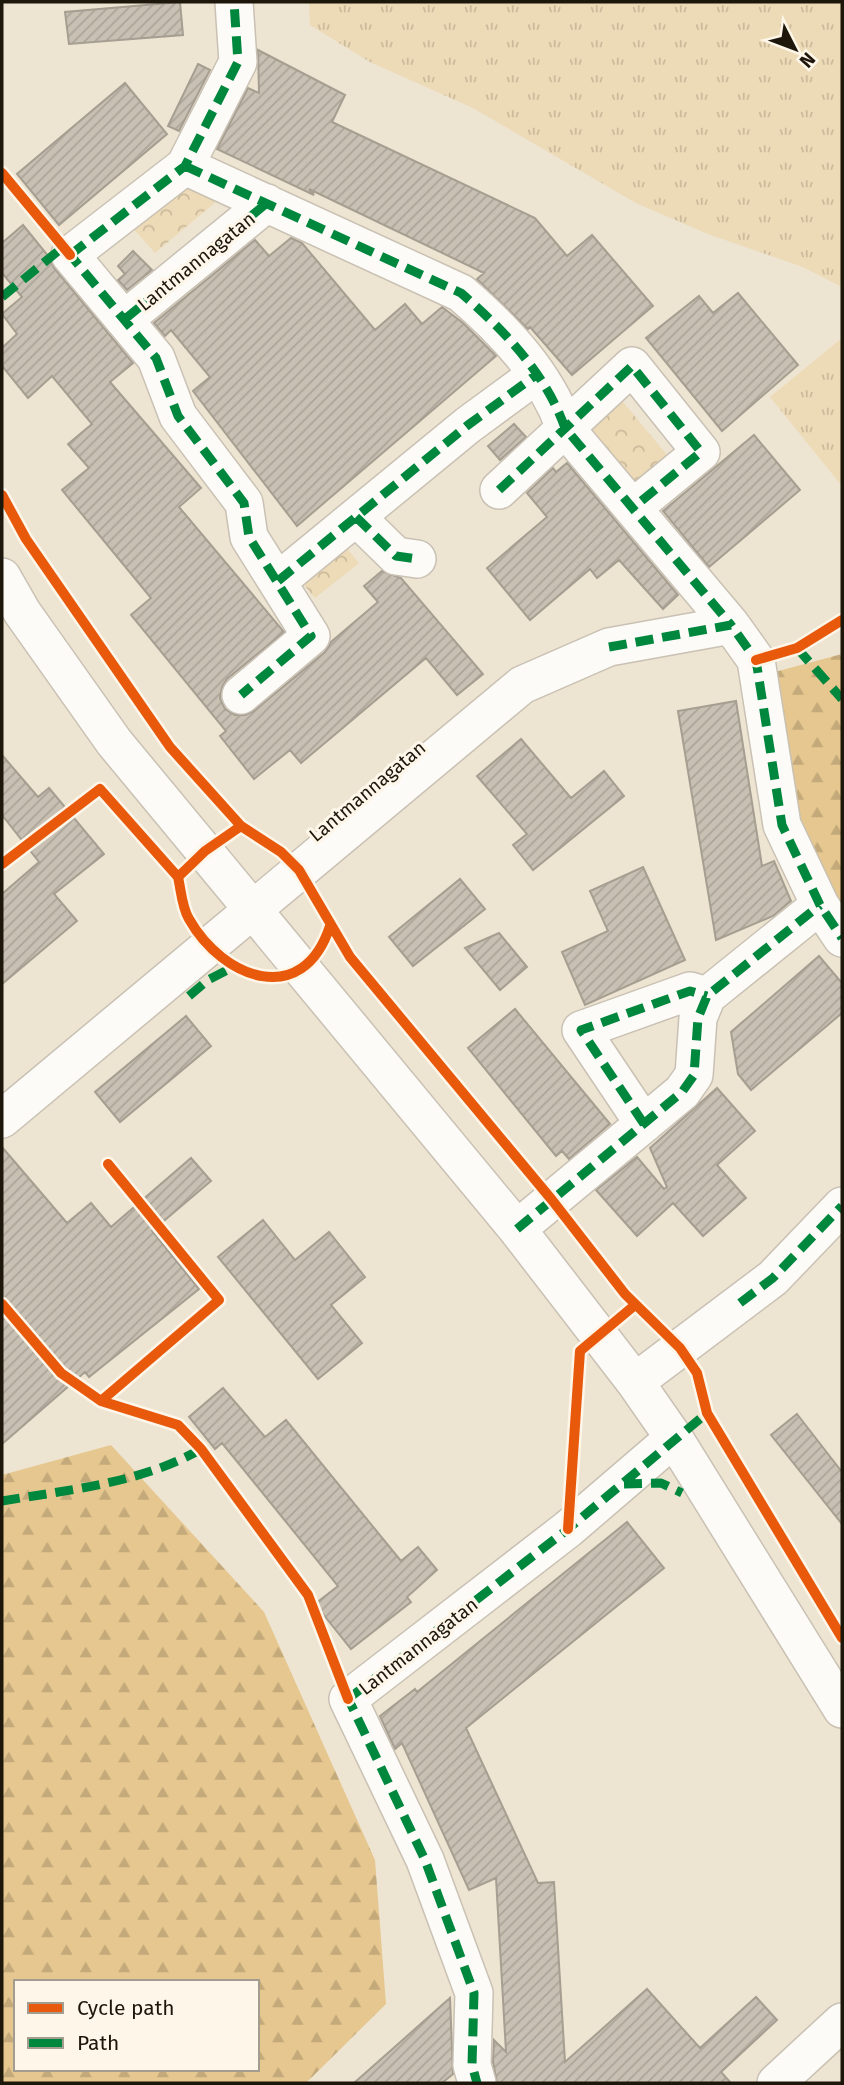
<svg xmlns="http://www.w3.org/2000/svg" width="844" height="2085" viewBox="0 0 844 2085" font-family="'Fira Sans',sans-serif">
	<defs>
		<pattern id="grass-tufts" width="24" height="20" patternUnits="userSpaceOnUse" patternTransform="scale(1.75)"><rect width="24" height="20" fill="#eddab6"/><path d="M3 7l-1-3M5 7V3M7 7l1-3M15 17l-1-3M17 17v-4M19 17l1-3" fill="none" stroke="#cbba9b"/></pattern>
		<pattern id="forest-firs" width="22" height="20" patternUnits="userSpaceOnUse" patternTransform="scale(1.75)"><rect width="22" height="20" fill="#e5c78f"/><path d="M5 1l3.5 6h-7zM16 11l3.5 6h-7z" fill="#c4aa7a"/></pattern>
		<pattern id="park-crowns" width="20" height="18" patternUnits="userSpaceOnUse" patternTransform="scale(1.75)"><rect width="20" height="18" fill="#eddab6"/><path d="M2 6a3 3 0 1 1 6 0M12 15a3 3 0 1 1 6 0" fill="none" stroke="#cbba9b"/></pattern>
		<pattern id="building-hatch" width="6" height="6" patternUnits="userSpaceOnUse" patternTransform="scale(1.75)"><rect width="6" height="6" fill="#c8c0b2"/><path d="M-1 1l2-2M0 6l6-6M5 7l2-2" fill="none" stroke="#aba498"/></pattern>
	</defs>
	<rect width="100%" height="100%" fill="#eee4d2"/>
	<path fill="url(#grass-tufts)" d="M309 2H842V287L803 267 708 234 636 203 473 108 370 62 310 25Z
		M842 338V486L770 397Z"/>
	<path fill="url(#forest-firs)" fill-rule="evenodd" d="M842 654V952L799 887 771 673Z
		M111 1445 264 1612 375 1860 386 2004 306 2083H2V1475ZM16 1982H257V2069H16Z"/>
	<path fill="url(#park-crowns)" d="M184 182 224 195 155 253 131 226Z
		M622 401 668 456 633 485 588 430Z
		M342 543 359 563 315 598 298 578Z"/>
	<path fill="url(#building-hatch)" stroke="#a59e91" stroke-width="2" d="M180 2 183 35 69 44 65 12Z
		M258 50 345 95 332 122 535 218 567 256 592 235 653 306 572 375 530 327 528 329 477 279 484 273 309 189 314 195 217 149 248 88 259 93Z
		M198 64 210 70 179 131 168 126Z
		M125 83 167 134 59 225 17 174Z
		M23 225 49 257 54 268 133 363 110 382 201 488 179 507 284 632 227 679 222 687 220 698 225 709 235 715H245L254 711 325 652 331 642 378 602 364 586 382 571 401 578 483 674 457 695 426 658 301 763 290 750 254 779 220 736 226 731 131 615 151 598 62 490 89 468 68 444 92 424 52 376 28 398 2 366V348L17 334 2 314 22 297 2 273V243Z
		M291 238 302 243 375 330 405 304 422 324 442 307 463 323 496 356 297 526 193 391 210 377 171 330 165 336 154 323 255 240 269 256Z
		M133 251 152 270 127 290 118 280 125 274 118 266Z
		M738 293 798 365 722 431 646 338 699 296 713 313Z
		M514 424 526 437 500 460 488 446Z
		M754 435 800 490 709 567 663 511Z
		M567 463 678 595 663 609 619 560 597 578 590 569 530 620 487 568 547 517 527 493 553 468 556 472Z
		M736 701 762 866 774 861 791 901 773 916 716 940 678 711Z
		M521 739 571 798 604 771 624 796 533 870 513 845 527 834 477 776Z
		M2 755 38 797 49 788 104 854 54 894 77 921 2 984V894L39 862 2 815Z
		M643 867 685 960 585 1005 562 952 608 931 590 891Z
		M460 879 485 909 413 966 389 937Z
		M499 933 527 967 500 990 465 948Z
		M819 956 842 983V1013L751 1090 738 1074 731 1032Z
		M515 1009 610 1124 569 1159 562 1151 556 1156 468 1048Z
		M186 1016 211 1046 120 1122 95 1092Z
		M717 1088 755 1131 717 1165 746 1198 703 1236 673 1203 637 1236 596 1190 637 1157 664 1189 667 1187 650 1148Z
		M2 1147 67 1223 91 1203 111 1227 191 1158 211 1181 152 1231 199 1289 89 1377 85 1372 2 1444Z
		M263 1220 295 1260 329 1232 365 1277 331 1305 362 1343 318 1379 218 1257Z
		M223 1388 265 1437 286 1420 401 1561 418 1547 437 1570 407 1597 411 1602 351 1649 315 1604 338 1586 222 1443 215 1449 189 1417Z
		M797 1414 842 1472V1524L771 1435Z
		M627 1522 664 1568 466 1728 538 1883 554 1882 565 2062 647 1989 700 2048 756 1997 777 2020 721 2072 731 2083H497L493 2062 494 2040 506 2052 496 1878 469 1890 402 1743 395 1749 380 1716 415 1689 417 1692Z
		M450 1998 453 2074 442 2083H354Z"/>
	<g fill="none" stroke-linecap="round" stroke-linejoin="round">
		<defs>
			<path id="street" d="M234 2 238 62 185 166 70 255 156 358 178 416 244 503 249 537 311 636 241 695
				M185 166 461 293C504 330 546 374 565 428L731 625
				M125 319 267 203
				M499 490 632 366 701 452 634 507
				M356 517 396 556 417 559
				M2 577 22 612 114 742 517 1229 635 1382 674 1438 842 1709
				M278 581 468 425 536 375
				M2 1119 522 685 609 647 731 625 756 660 782 825 820 905 842 938
				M644 1124 581 1030 690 991 707 996
				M517 1229 682 1092 694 1075 698 1018 707 996 820 905
				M635 1382 773 1278 842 1206
				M477 2083 472 2065 474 1993 425 1860 348 1699 568 1529 674 1438
				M776 2083 842 2022"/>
		</defs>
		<use href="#street" stroke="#c9c1b3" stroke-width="40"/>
		<use href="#street" stroke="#fcfbf8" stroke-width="37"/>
		<path stroke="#00873e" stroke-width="9" stroke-dasharray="18 9" stroke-linecap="butt" d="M185 166 461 293C504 330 546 374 565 428L731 625
			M67 251 156 358 178 416 244 503 249 537 311 636 241 695
			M70 255 185 166 238 62 234 2
			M2 297 63 247
			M125 319 267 203
			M499 490 632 366 701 452 634 507
			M356 517 396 556 417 559
			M278 581 468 425 536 375
			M609 647 731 625 756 660 782 825 820 905 842 938
			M797 648 842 699
			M189 996 208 980 233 967
			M644 1124 581 1030 690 991 707 996
			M517 1229 682 1092 694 1075 698 1018 707 996 820 905
			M740 1303 773 1278 842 1206
			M624 1484 661 1483 682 1493
			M2 1501C67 1490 143 1483 201 1449
			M346 1694 425 1860 474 1993 472 2065 477 2083
			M348 1699 568 1529 707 1413"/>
		<defs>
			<path id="cycleway" d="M2 173 70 255
				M2 495 26 539 170 747 241 826 281 852 299 870 350 957 552 1200 625 1294 680 1348 697 1373 707 1413 842 1638
				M756 660 797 648 842 620
				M241 826 205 851 178 877C181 890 182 908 189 919 223 979 303 1009 330 926
				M2 864 100 789 178 877
				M2 1304 61 1373 101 1401 178 1425 201 1449 308 1595 348 1699
				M101 1401 219 1300 108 1164
				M568 1529 580 1351 635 1305"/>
		</defs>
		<use href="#cycleway" stroke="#fdf6e9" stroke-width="15"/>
		<use href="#cycleway" stroke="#e8590c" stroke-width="10"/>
	</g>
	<g text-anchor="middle" stroke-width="6" stroke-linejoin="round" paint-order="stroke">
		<g font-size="19" fill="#1d170b" stroke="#fdf6e9">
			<text transform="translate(196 261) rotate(-39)" y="7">Lantmannagatan</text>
			<text transform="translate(367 791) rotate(-40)" y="7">Lantmannagatan</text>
			<text transform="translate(418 1646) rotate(-38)" y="7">Lantmannagatan</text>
		</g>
	</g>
	<rect width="844" height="2085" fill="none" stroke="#1d170b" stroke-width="7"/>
	<rect x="14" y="1980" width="245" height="91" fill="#fdf6e9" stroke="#a39d90" stroke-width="2"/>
	<rect x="28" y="2003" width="35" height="10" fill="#e8590c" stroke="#a39d90" stroke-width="2"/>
	<text x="77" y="2015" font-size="21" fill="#1d170b">Cycle path</text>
	<rect x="28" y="2038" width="35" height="10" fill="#00873e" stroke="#a39d90" stroke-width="2"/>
	<text x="77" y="2050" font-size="21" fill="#1d170b">Path</text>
	<g transform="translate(795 49) rotate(132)" stroke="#fdf6e9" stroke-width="5" paint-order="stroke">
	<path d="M0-5L12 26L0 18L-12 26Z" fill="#1d170b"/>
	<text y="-10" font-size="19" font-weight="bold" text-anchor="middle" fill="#1d170b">N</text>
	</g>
</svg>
